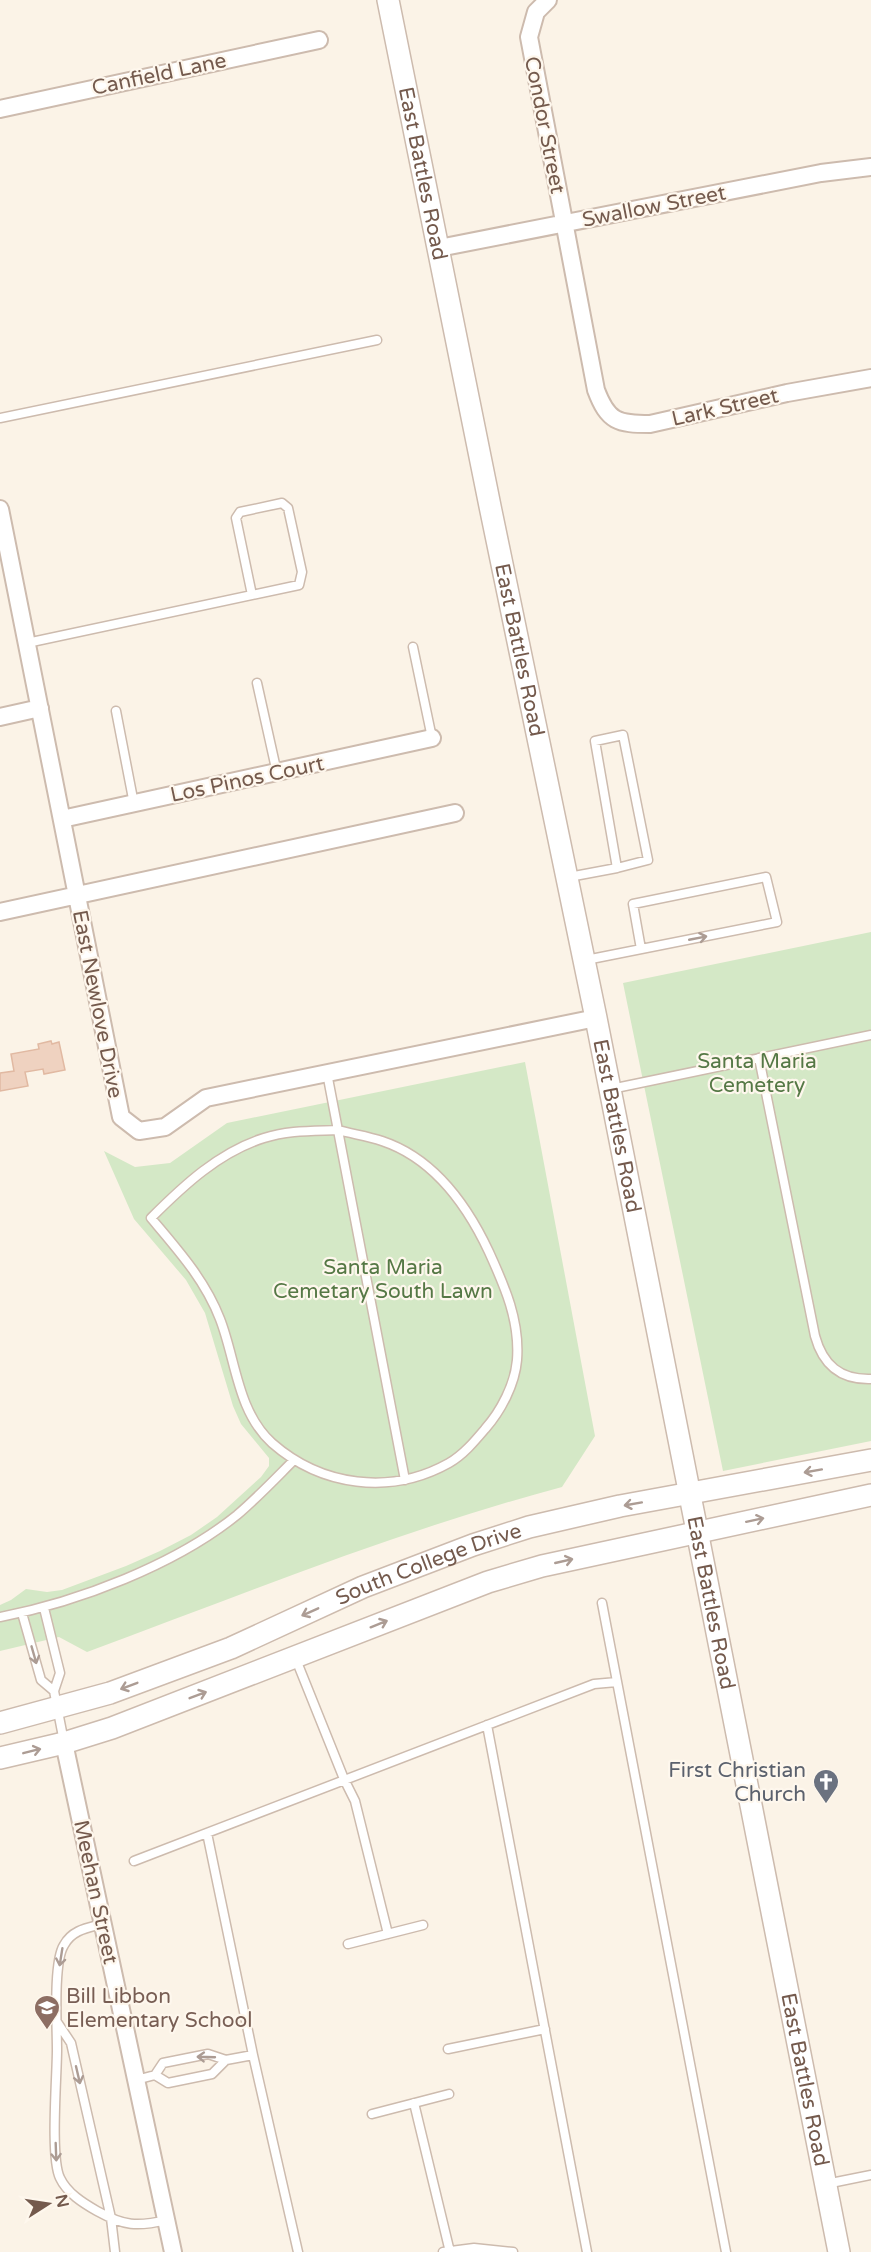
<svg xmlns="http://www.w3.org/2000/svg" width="871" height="2252" viewBox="0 0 871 2252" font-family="'Varela Round',sans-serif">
	<rect width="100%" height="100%" fill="#fbf3e7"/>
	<path fill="#d4e8c6" d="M871 932V1441L723 1471 623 983Z
		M525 1062 595 1436 562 1487C400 1530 244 1594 87 1652L59 1637 0 1651V1605L11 1600 26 1589 47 1592 62 1590 126 1566 160 1551 191 1535 217 1517 261 1477 269 1466V1458L241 1424 233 1406 205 1313 186 1280 134 1219 104 1151 135 1167 170 1163 227 1123Z"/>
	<path fill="#efd2c0" stroke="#e1b9a2" stroke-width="1.5" d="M51 1041 52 1044 59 1042 65 1070 44 1074 43 1069 25 1072 28 1086 0 1091V1073L14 1071 11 1054 39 1049 38 1044Z"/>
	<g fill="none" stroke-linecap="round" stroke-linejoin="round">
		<defs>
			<path id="service" d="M0 418 377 340
				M27 643 299 585 302 572 288 508 282 503 240 512 236 518 252 595
				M413 647 432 738
				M257 683 277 773
				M116 711 134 804
				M623 735 648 860 617 868 595 741Z
				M569 877 617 868
				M586 960 777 922 766 877 633 904 641 949
				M759 1058 815 1336C823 1365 840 1380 871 1379
				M327 1073 405 1480
				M611 1089 871 1035
				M338 1130C352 1134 368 1136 382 1141 433 1158 467 1205 489 1252 505 1287 520 1321 517 1360 515 1384 501 1411 485 1429 474 1442 463 1455 449 1463 390 1496 321 1486 272 1443 237 1411 236 1360 220 1319 205 1280 178 1250 151 1218 183 1186 219 1152 264 1138 288 1130 313 1131 338 1130Z
				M602 1603 726 2252
				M44 1608 60 1673 54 1691 64 1742
				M22 1613 41 1680 54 1691
				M0 1617C78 1602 175 1565 237 1515 257 1498 275 1479 293 1461
				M295 1657 344 1779 355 1801 388 1934
				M487 1725 587 2252
				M207 1833 253 2055 298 2252
				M134 1861 594 1684 617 1682
				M102 1924C87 1928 72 1930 64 1945 53 1962 57 2027 57 2050 57 2076 50 2158 60 2178 67 2193 83 2203 97 2211 124 2226 137 2227 167 2220
				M348 1944 423 1925
				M57 2022 71 2043 111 2218 115 2252
				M448 2049 545 2029
				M226 2060 253 2055
				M136 2080 155 2075 163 2063 208 2054 226 2060 212 2074 168 2083 155 2075
				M414 2103 450 2252
				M372 2114 449 2094
				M826 2184 871 2175
				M443 2252 474 2248 513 2252"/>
			<path id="minor" d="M548 0 536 12 529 37 596 390C608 422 618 424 650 424L787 393 871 378
				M0 109 319 40
				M439 248 821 173 871 167
				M0 509 121 1117 139 1131 165 1127 206 1098 596 1018
				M0 717 40 708
				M62 819 432 738
				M0 912 455 813
				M64 1743 173 2252"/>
			<g id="tertiary">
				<path id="s1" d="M388 0 491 511 596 1018 839 2252"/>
				<path id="s2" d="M0 1723 110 1693 231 1648 363 1587 473 1545 529 1527 620 1506 871 1460"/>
				<path d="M0 1758 64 1743 112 1728 488 1582 542 1566 871 1495"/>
			</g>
		</defs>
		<use href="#service" stroke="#cdbbae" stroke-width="11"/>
		<use href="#minor" stroke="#cdbbae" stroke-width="20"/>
		<use href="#tertiary" stroke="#cdbbae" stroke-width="24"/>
		<use href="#service" stroke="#fff" stroke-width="8"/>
		<use href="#minor" stroke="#fff" stroke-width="16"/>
		<use href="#tertiary" stroke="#fff" stroke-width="21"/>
	</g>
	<defs><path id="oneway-shaft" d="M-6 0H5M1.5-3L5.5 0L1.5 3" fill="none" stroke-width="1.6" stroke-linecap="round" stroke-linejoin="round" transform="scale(1.5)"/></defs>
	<g stroke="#ac9c94">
		<use href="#oneway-shaft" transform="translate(698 938) rotate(-11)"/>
		<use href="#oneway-shaft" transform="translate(813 1471) rotate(170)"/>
		<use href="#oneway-shaft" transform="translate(633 1504) rotate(170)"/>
		<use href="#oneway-shaft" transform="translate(755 1520) rotate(-12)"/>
		<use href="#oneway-shaft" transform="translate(564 1561) rotate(-13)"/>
		<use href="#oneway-shaft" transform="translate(310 1612) rotate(156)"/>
		<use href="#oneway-shaft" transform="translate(379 1624) rotate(-22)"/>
		<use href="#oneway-shaft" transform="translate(34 1655) rotate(74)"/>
		<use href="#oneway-shaft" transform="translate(129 1686) rotate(159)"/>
		<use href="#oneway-shaft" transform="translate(198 1695) rotate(-21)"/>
		<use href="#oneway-shaft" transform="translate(32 1751) rotate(-14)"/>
		<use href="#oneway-shaft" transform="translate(61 1957) rotate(99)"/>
		<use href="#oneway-shaft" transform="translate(206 2057) rotate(-178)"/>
		<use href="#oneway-shaft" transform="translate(78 2075) rotate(77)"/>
		<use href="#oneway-shaft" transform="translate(56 2152) rotate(88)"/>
	</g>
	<defs>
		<symbol id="church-pin" viewBox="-11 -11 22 30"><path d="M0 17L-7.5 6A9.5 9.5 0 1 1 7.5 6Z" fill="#6b7280" stroke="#fef7ed"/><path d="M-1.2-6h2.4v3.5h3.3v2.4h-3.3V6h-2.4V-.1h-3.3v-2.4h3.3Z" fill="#fff"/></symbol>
		<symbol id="school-pin" viewBox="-11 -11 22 30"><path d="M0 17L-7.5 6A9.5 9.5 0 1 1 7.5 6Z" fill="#8d6e63" stroke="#fef7ed"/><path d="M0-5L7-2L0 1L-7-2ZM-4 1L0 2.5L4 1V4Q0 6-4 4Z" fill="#fff"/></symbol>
	</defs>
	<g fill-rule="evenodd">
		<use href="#church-pin" x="811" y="1767" width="30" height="40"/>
		<use href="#school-pin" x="32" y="1993" width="30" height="40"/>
	</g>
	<g text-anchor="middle" stroke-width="4.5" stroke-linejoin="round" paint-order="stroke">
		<g font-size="21" fill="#745a4d" stroke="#fef7ed">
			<text transform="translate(159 74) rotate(-12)" y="7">Canfield Lane</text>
			<text transform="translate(545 125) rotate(79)" y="7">Condor Street</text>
			<text dy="7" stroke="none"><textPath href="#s1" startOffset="177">East Battles Road</textPath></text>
			<text transform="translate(654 206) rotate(-11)" y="7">Swallow Street</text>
			<text transform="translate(725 407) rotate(-13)" y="7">Lark Street</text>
			<text dy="7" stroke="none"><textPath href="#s1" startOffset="663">East Battles Road</textPath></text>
			<text transform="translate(247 779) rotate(-12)" y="7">Los Pinos Court</text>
			<text transform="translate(98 1004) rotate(79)" y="7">East Newlove Drive</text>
			<text dy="7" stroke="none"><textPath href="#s1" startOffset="1149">East Battles Road</textPath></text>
			<text dy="7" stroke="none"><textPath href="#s2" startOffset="458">South College Drive</textPath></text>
			<text dy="7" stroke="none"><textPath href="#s1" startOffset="1635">East Battles Road</textPath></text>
			<text transform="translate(96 1892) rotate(78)" y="7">Meehan Street</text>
			<text dy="7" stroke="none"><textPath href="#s1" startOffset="2121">East Battles Road</textPath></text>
		</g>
		<g font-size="21" fill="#557845" stroke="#fef7ed">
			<text x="757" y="1068">Santa Maria<tspan x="757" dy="24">Cemetery</tspan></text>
			<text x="383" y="1274">Santa Maria<tspan x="383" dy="24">Cemetary South Lawn</tspan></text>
		</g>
		<g font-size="21" fill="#5b616d" stroke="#fef7ed" text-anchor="end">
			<text x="806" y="1777">First Christian<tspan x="806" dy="24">Church</tspan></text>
		</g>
		<g font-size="21" fill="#785e54" stroke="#fef7ed" text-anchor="start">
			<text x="66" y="2003">Bill Libbon<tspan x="66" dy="24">Elementary School</tspan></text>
		</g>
	</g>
	<g transform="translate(48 2204) rotate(78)" stroke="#fef7ed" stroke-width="4.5" paint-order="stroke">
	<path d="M0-4.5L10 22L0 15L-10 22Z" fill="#745a4d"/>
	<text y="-9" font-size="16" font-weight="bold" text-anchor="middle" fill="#745a4d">N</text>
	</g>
</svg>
